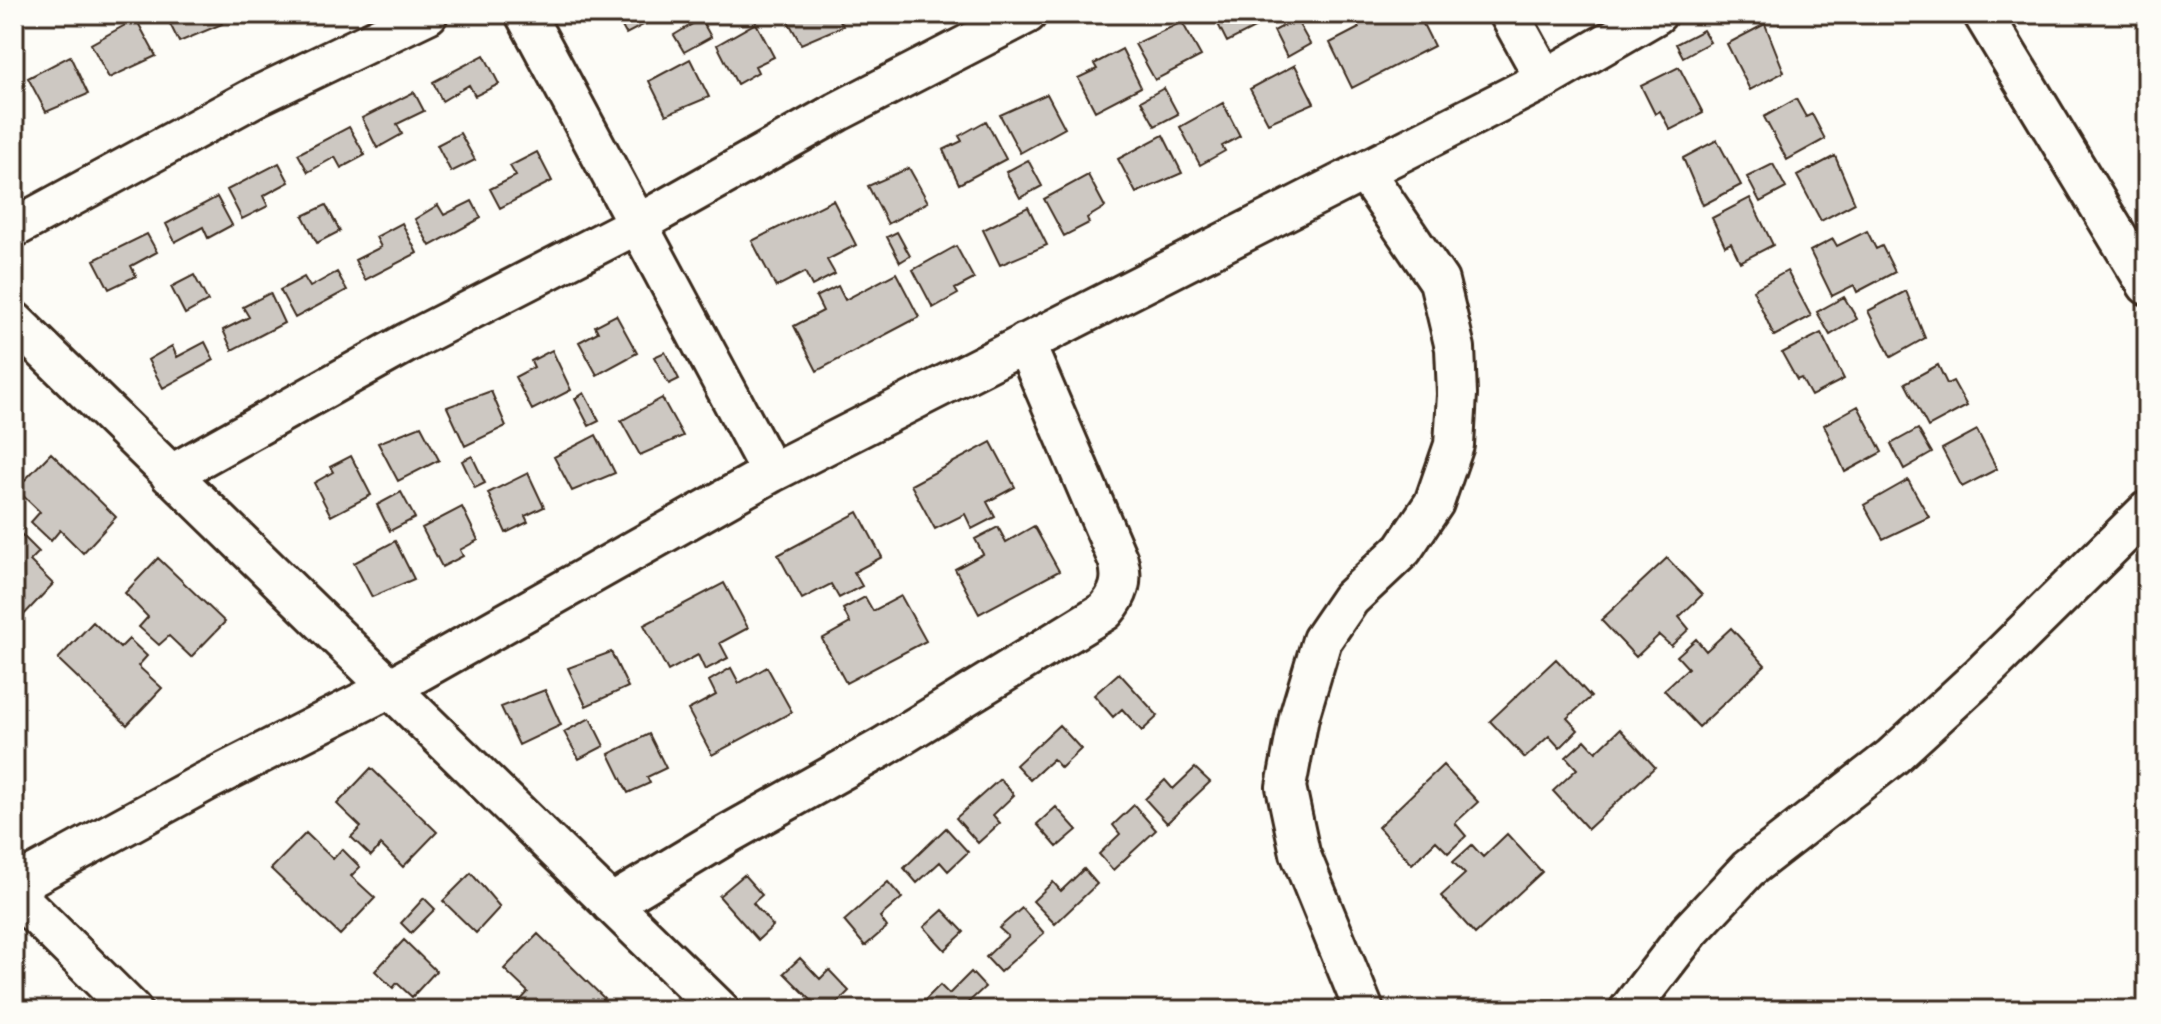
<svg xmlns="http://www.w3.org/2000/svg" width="2161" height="1024" viewBox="0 0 2161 1024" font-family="'Patrick Hand',sans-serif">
	<rect width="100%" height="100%" fill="#fdfcf7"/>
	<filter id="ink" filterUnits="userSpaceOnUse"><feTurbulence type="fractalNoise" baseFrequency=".0125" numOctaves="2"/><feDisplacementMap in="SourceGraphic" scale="16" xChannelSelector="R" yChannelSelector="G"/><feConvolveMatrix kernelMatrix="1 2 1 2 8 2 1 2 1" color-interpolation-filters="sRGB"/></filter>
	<g filter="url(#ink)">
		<path fill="#cdc8c2" stroke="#3b2a1e" stroke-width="2" d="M165 14H217L222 24 179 42Z
			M615 14H664L626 34Z
			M784 14H837L843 26 801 44Z
			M1213 14H1272L1274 18 1227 42Z
			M1418 14 1434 46 1352 88 1330 43 1359 28 1352 15Z
			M136 19 156 56 109 78 91 44Z
			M701 19 711 37 684 52 674 35Z
			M1296 19 1310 44 1287 57 1274 31Z
			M1182 22 1201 56 1155 80 1135 44Z
			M756 23 774 57 755 66 758 72 737 84 717 45Z
			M1765 24 1784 72 1750 90 1727 44Z
			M1703 30 1710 42 1683 57 1676 44Z
			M1122 49 1141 87 1095 111 1078 78 1097 69 1094 64Z
			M484 55 499 84 475 96 469 85 442 101 433 82Z
			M70 56 88 94 46 112 28 78Z
			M690 59 709 97 666 115 649 81Z
			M1295 65 1314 103 1268 123 1250 89Z
			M1679 67 1703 113 1670 130 1660 111 1655 114 1641 86Z
			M1164 88 1178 114 1155 126 1141 101Z
			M414 92 424 111 397 124 402 134 377 148 362 118Z
			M1047 94 1065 128 1020 153 1000 115Z
			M1796 99 1806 117 1812 114 1825 139 1787 160 1764 117Z
			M1223 103 1240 136 1222 146 1225 151 1200 165 1180 127Z
			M986 121 1006 159 959 184 943 150 962 141 959 136Z
			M349 127 365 155 341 168 335 157 308 172 298 154Z
			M460 133 475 160 451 172 437 145Z
			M1163 135 1182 173 1136 193 1118 159Z
			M1717 140 1741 185 1703 205 1683 158Z
			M537 152 552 181 500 208 490 189 516 176 510 166Z
			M1835 156 1855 203 1821 221 1797 176Z
			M1028 160 1042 186 1020 198 1006 172Z
			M279 163 289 182 263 196 268 206 242 219 227 190Z
			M1773 164 1786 188 1760 202 1747 177Z
			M909 168 928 202 888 224 868 186Z
			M1088 175 1105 207 1087 218 1089 223 1064 236 1044 199Z
			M217 197 232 225 208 238 203 227 175 242 166 224Z
			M1750 198 1773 245 1740 262 1731 243 1725 246 1712 218Z
			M833 200 856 245 827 260 835 274 812 286 805 272 776 287 752 241Z
			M472 201 481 218 430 246 415 219 438 205 444 215Z
			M326 205 340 231 317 243 303 216Z
			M1028 207 1047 245 1000 265 983 230Z
			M402 223 417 253 365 280 355 260 381 247 376 237Z
			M1867 231 1876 249 1882 246 1895 272 1857 292 1854 285 1832 296 1810 251 1833 239 1837 246Z
			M897 232 910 256 900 262 887 237Z
			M147 234 157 252 131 266 136 276 109 289 94 260Z
			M956 246 974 279 955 289 958 294 933 308 913 270Z
			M1787 271 1811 316 1774 336 1753 290Z
			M337 272 347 290 295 318 280 290 304 277 310 287Z
			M896 273 919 317 817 371 794 326 823 311 816 297 838 286 845 300Z
			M194 275 208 301 185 314 171 287Z
			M1906 291 1925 338 1891 357 1868 311Z
			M270 293 284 323 232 350 223 330 249 317 243 307Z
			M1844 297 1857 319 1830 335 1817 312Z
			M616 315 637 353 597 375 579 342 598 332 595 326Z
			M1821 333 1844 379 1811 396 1801 378 1797 380 1782 353Z
			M205 342 214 360 163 388 148 360 172 346 177 357Z
			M552 350 571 390 532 410 515 377 534 367 531 361Z
			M665 352 679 379 669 384 654 357Z
			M1938 365 1947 384 1953 381 1967 406 1928 427 1905 383Z
			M491 391 506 426 465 446 447 407Z
			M584 393 599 421 589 426 575 399Z
			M662 398 683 436 640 455 621 421Z
			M1858 406 1882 452 1845 472 1824 425Z
			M421 426 439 460 398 481 378 443Z
			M1918 429 1932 453 1904 469 1891 444Z
			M1977 430 1997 469 1962 487 1942 449Z
			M596 435 615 473 572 491 554 457Z
			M991 442 1015 487 987 502 995 517 972 529 965 514 935 529 911 485Z
			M51 453 116 517 83 553 60 530 51 541 31 522 40 512 16 489Z
			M351 456 371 495 331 516 314 483 333 472 330 467Z
			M472 456 485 483 475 488 462 461Z
			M528 473 544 507 525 516 528 522 506 533 488 493Z
			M1908 480 1929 517 1883 539 1864 505Z
			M401 492 415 518 390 531 377 505Z
			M462 507 478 540 460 550 463 556 442 567 422 528Z
			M858 512 882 557 854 572 862 586 839 598 831 584 802 599 778 555Z
			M1034 526 1059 571 979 614 955 569 983 554 975 539 998 527 1006 542Z
			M21 534 39 552 30 561 53 584 19 620 14 615V541Z
			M395 541 414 579 372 597 354 563Z
			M158 558 225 622 191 657 169 636 159 645 139 627 148 617 125 593Z
			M1667 558 1702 595 1679 617 1689 629 1671 646 1659 635 1636 657 1601 620Z
			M724 583 748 628 720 643 728 658 705 670 698 655 668 671 644 625Z
			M901 596 926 641 846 683 822 639 850 623 843 609 865 597 873 611Z
			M93 622 120 648 129 639 147 656 138 666 162 688 127 725 58 659Z
			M1731 628 1765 665 1699 727 1664 690 1688 668 1677 656 1696 639 1706 651Z
			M611 652 628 687 586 706 568 668Z
			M1556 659 1591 697 1567 718 1578 730 1560 748 1549 736 1525 758 1490 721Z
			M767 667 792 712 712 755 688 710 716 695 709 681 731 668 739 683Z
			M1119 673 1158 716 1142 731 1122 709 1113 717 1094 695Z
			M545 690 561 725 519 745 501 707Z
			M590 718 604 746 579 759 564 732Z
			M1059 725 1081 749 1061 768 1053 759 1030 780 1016 765Z
			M1620 729 1655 767 1588 829 1553 791 1577 769 1566 757 1585 740 1596 752Z
			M649 734 666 768 647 777 650 783 628 793 609 754Z
			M1443 765 1478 802 1455 823 1466 836 1448 853 1436 841 1412 864 1378 827Z
			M371 768 437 832 403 867 381 845 371 856 351 837 361 827 337 804Z
			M1195 768 1210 782 1167 823 1145 799 1165 780 1173 789Z
			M1000 779 1014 795 993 815 1000 823 978 843 956 818Z
			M1134 805 1156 830 1113 870 1099 854 1120 834 1113 825Z
			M1056 807 1077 830 1057 847 1037 824Z
			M946 828 968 852 948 871 940 862 917 883 904 868Z
			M306 833 333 859 342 849 360 867 351 876 375 898 340 935 271 869Z
			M1507 834 1542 872 1475 934 1441 896 1465 874 1453 862 1472 845 1483 857Z
			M1084 869 1097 884 1055 924 1033 901 1053 882 1061 891Z
			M471 873 500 907 476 933 443 901Z
			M744 875 762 895 753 903 773 926 758 940 719 896Z
			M888 882 902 898 880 917 887 927 865 946 844 921Z
			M424 898 435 909 411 933 401 923Z
			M1022 908 1044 933 1000 972 986 957 1008 936 999 928Z
			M943 910 964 932 945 950 924 927Z
			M538 934 604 998 592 1010H526L519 1002 528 992 504 969Z
			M404 940 436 971 412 997 397 983 393 988 375 971Z
			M800 958 820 979 829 970 849 991 830 1010H821L784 973Z
			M971 972 985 987 960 1010H926L921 1004 940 985 949 994Z"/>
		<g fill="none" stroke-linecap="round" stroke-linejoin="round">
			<defs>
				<path id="minor" d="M525 14 771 473
					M1509 14 1545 79
					M1983 14 2147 285
					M1364 171 1439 281 1455 348 1457 394 1454 445 1434 503 1403 549 1350 599 1322 640 1299 717 1286 787 1300 853 1364 1010
					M14 228 255 97 428 14
					M14 321 720 1010
					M170 475 408 342 636 225 837 112 1027 14
					M14 886 205 782 390 688 771 473 1545 79 1657 14
					M14 893 132 1010
					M611 904 728 834 883 747 1105 611C1119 595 1124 581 1118 560L1025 343
					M1629 1010 1689 932 1748 869 1892 757 1981 675 2147 511"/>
			</defs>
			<use href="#minor" stroke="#3b2a1e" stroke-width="44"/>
			<use href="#minor" stroke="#fdfcf7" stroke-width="38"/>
		</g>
	</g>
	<rect width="2161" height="1024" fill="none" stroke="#fdfcf7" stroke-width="48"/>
	<rect x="24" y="24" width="2113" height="976" fill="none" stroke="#3b2a1e" stroke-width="3" filter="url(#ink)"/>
</svg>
